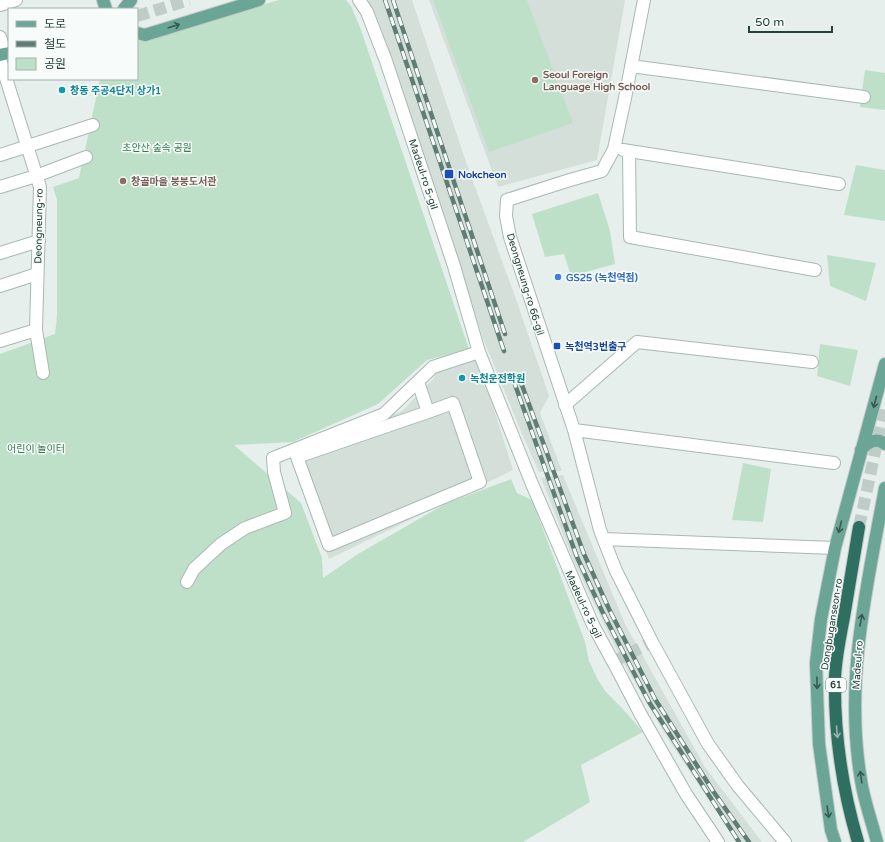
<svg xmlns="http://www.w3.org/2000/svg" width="885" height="842" viewBox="0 0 885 842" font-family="'Varela Round','Noto Sans KR',sans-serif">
	<rect width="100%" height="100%" fill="#e6efeb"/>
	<path fill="#d4dfda" d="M368 0H412L466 162 517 302 549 396 540 413 562 471 539 472 522 434 483 338Z
		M429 0H625L597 160 498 187Z
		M478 358 513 470 329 559 291 457 402 411 433 379 438 370Z
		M563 475 625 624 705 767 762 842H737L668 739 620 657 574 562 541 478Z"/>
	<path fill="#bfe0c8" d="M279 0H346L351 6 361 30 469 349 427 360 378 404 293 442 234 445 301 503 322 558 323 578 358 554 445 504 511 479 517 493 532 500 585 642 589 661 598 680 606 692 621 707 643 732 581 765 590 802 523 842H0V354L55 334 57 316V200L53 187 79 178 100 79H137V42Z
		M433 0H527L573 123 489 152Z
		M865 70 885 73V110L860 107Z
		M856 165 885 170V221L844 215Z
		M598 193 610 231 615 264 571 276 564 254 545 257 532 214Z
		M827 255 876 263 866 301 830 286Z
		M820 344 858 350 850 386 817 376Z
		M743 463 771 469 763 522 732 520Z"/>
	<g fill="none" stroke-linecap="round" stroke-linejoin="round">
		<path stroke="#bfccc8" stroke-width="12" stroke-dasharray="12 6" stroke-linecap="butt" d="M613 662 652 642"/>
		<path stroke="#bfccc8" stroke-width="12" stroke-dasharray="12 6" stroke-linecap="butt" d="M137 16 189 0"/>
		<path stroke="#bfccc8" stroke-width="12" stroke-dasharray="12 6" stroke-linecap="butt" d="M859 527 885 405"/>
		<defs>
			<path id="minor" d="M359 0 367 12 386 61 454 266 479 352 532 484 593 625 617 669 641 715 686 794 718 842
				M644 0 625 98 614 149 602 171 570 180 507 200 506 216 510 237 574 430 600 530 616 571 652 642 708 744 738 786 785 842
				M0 5 16 0
				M0 37 5 54
				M0 59 40 187 36 330 43 373
				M631 66 864 97
				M623 150 839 184
				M629 151 630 237 815 270
				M0 155 93 125
				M0 187 36 176 86 157
				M0 253 39 241
				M0 286 37 274
				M0 341 36 330
				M418 382 428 412 453 403 480 482 329 545 297 457 428 412
				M565 405 637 342 812 362
				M574 430 834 463
				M604 539 835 548
				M187 582 194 569 221 544 245 528 285 513 274 472 273 458 384 414 433 367 479 352"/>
			<path id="major" d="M103 0 106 9
				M124 9 131 0
				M137 33 145 35 259 0
				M0 55 9 53
				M861 450C868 442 876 437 885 444
				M835 842 831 830 819 744 816 663 821 619 835 548 885 364
				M877 842C872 822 864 801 861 780 844 681 867 586 885 488"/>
			<path id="highway" d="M858 842C842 788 834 733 835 677 836 657 840 637 844 617 849 587 854 557 859 527"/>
		</defs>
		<use href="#minor" stroke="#a8b8b2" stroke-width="14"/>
		<use href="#major" stroke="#c2cac8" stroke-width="14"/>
		<use href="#highway" stroke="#c2cac8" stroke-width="14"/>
		<use href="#minor" stroke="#fff" stroke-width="12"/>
		<use href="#major" stroke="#6aa596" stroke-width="12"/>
		<use href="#highway" stroke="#2f6f62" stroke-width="12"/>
		<defs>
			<path id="rail" d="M385 0 504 351
				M393 0 505 334
				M519 377 584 554 609 609 655 699 713 791 749 842
				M513 379 562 516 577 557 602 611 649 702 739 842"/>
		</defs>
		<use href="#rail" stroke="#5f7d75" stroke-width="4.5"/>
		<use href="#rail" stroke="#f7fbf9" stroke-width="3" stroke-dasharray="9" stroke-linecap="butt"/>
	</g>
	<defs><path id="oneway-shaft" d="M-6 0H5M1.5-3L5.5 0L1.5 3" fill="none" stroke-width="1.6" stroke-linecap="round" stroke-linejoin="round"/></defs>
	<g stroke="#365b51">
		<use href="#oneway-shaft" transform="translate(174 26) rotate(-17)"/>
		<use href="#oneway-shaft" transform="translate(875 402) rotate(105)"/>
		<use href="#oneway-shaft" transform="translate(840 527) rotate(104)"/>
		<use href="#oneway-shaft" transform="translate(861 620) rotate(-80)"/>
		<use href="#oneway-shaft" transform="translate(817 683) rotate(89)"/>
		<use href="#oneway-shaft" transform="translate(861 777) rotate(-98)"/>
		<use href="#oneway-shaft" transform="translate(828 812) rotate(81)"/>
	</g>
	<use stroke="#93b5ae" href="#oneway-shaft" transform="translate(837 732) rotate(85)"/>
	<g fill="#8d6e63" stroke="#f7fbf9" stroke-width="1.5">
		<circle cx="535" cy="80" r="4"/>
		<circle cx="123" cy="181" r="4"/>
	</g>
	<g fill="#0f9aa8" stroke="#f7fbf9" stroke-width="1.5">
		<circle cx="62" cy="90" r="4"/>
		<circle cx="462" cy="378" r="4"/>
	</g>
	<g fill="#1a4fb4" stroke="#f7fbf9" stroke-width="1.5">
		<rect x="444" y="169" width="10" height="10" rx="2"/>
		<rect x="553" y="342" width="8" height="8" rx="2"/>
	</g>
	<circle fill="#3f7fe0" stroke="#f7fbf9" stroke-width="1.5" cx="558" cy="277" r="4"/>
	<g text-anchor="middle" stroke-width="3" stroke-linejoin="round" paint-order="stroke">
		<rect fill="#f7fbf9" stroke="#637a73" stroke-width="1" x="826" y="678" width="20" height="14" rx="3"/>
		<g font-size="9" font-weight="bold" fill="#24423a">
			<text x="836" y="688">61</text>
		</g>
		<g font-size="10" font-weight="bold" fill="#785e54" stroke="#f7fbf9" text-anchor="start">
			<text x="543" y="78">Seoul Foreign<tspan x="543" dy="12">Language High School</tspan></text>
			<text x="131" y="185">창골마을 붕붕도서관</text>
		</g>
		<g font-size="10" font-weight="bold" fill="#0d838f" stroke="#f7fbf9" text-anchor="start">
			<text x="70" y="94">창동 주공4단지 상가1</text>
			<text x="470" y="382">녹천운전학원</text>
		</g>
		<g font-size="10" fill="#2d7a4b" stroke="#f7fbf9">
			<text x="157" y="151">초안산 숲속 공원</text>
			<text x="36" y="452">어린이 놀이터</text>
		</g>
		<g font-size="10" fill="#24423a" stroke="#f7fbf9">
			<text transform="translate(424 174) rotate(72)" y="4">Madeul-ro 5-gil</text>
			<text transform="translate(38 226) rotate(-89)" y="4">Deongneung-ro</text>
			<text transform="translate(526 284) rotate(73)" y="4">Deongneung-ro 66-gil</text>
			<text transform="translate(584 604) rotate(65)" y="4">Madeul-ro 5-gil</text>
			<text transform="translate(831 624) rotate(-81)" y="4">Dongbuganseon-ro</text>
			<text transform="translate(857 665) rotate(-86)" y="4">Madeul-ro</text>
		</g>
		<g font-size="10" font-weight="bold" fill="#164399" stroke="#f7fbf9" text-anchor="start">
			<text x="458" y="178">Nokcheon</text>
			<text x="565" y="350">녹천역3번출구</text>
		</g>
		<g font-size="10" font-weight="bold" fill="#366cbe" stroke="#f7fbf9" text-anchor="start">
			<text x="566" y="281">GS25 (녹천역점)</text>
		</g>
	</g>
	<rect x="8" y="8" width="130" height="72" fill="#f7fbf9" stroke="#a3b1ad"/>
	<rect x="16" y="21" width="20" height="6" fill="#6aa596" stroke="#a3b1ad"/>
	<text x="44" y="28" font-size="12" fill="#24423a">도로</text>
	<rect x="16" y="41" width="20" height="6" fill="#5f7d75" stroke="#a3b1ad"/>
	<text x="44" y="48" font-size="12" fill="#24423a">철도</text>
	<rect x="16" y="58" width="20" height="12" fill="#bfe0c8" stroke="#a3b1ad"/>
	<text x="44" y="68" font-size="12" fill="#24423a">공원</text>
	<path d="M749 26v6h83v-6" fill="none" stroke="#24423a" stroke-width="2"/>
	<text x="755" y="26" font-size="12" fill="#24423a" stroke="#f7fbf9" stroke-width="3" paint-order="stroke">50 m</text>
</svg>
